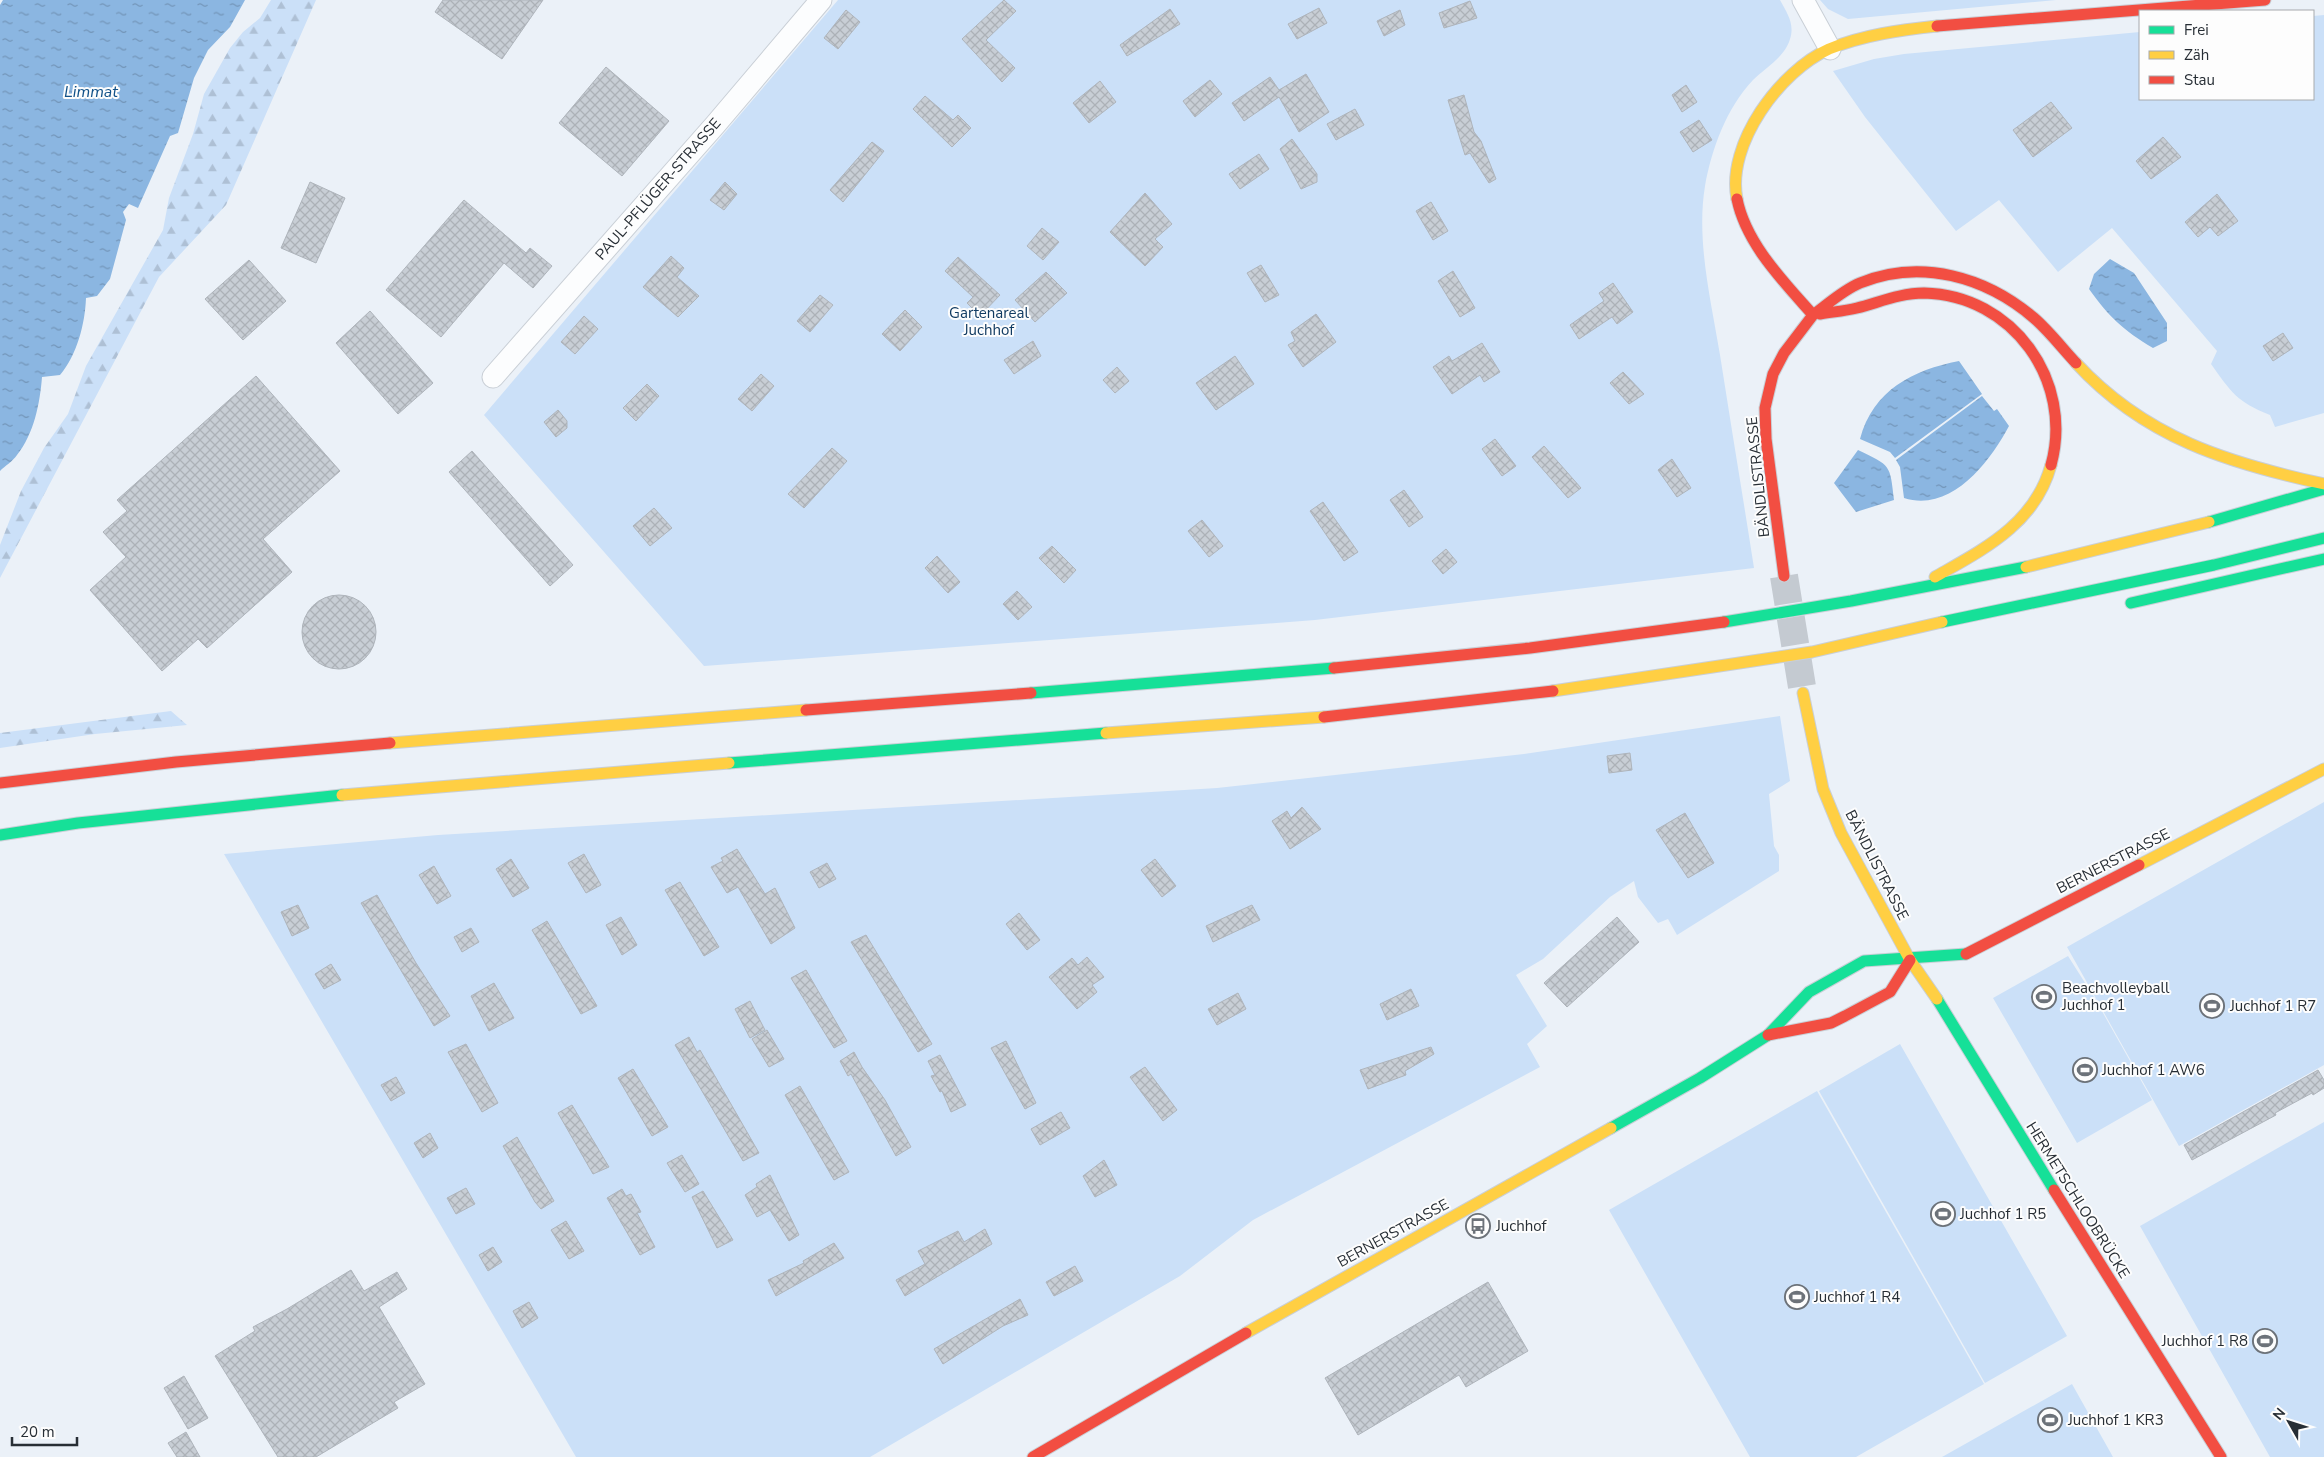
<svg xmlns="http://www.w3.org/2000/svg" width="2324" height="1457" viewBox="0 0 2324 1457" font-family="'Nunito Sans',sans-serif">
	<defs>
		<pattern id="forest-firs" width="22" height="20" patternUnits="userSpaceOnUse" patternTransform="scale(1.25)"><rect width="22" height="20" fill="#cbe0f8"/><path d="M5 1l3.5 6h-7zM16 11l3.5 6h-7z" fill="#aec0d5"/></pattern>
		<pattern id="water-ripples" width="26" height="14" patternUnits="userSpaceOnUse" patternTransform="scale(1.25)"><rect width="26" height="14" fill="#8bb6e1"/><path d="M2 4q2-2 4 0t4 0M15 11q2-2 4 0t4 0" fill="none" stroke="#7294b7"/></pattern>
		<pattern id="building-cross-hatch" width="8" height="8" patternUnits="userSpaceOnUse" patternTransform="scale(1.25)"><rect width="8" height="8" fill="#c8ced5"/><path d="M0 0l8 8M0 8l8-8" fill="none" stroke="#acb1b7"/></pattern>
	</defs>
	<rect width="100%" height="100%" fill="#ebf1f8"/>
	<path fill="#cbe0f8" d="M838 0H1780C1787 13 1795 24 1790 39 1785 57 1765 68 1753 80 1726 109 1712 148 1705 186 1696 241 1711 300 1720 355 1731 426 1743 497 1754 568L1315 620 704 666 484 415Z
		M1820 0H2056L1848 19 1828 9Z
		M2324 15V413L2275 427 2270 415C2237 402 2231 392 2211 364L2217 351 2112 228 2058 272 1999 200 1956 231 1865 117 1833 71 1874 59 1904 54 2140 32V99H2313V16Z
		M1780 716 1790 781 1769 794 1774 846 1779 855V871L1677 935 1668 919 1658 923 1638 897 1634 881 1610 897 1543 959 1516 975 1547 1026 1527 1044 1540 1067 1253 1220 1180 1276 870 1457H576L224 854 438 835 1217 788 1524 754Z
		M2324 802V1065L2179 1146 2067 947Z
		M2068 956 2094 997 2152 1100 2077 1143 1993 998Z
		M1900 1044 2067 1336 1985 1383 1819 1091Z
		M1817 1091 1984 1384 1856 1457H1750L1609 1210Z
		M2324 1122V1457H2270L2140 1226Z
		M2072 1384 2113 1457H1942Z"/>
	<path fill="url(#forest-firs)" d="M271 0H316L226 205 159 277 0 578V545L21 491 44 448 68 414 86 366 163 230 169 198 193 134 204 94 230 48 243 32 260 18Z
		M171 711 187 725 95 734 0 748V733Z"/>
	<path fill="url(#water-ripples)" d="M3 0H245L230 27 208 50 194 78 178 133 170 136 138 208 129 204 123 212 126 220 110 279 97 296 86 298C85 324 77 355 60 375L42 377C40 403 34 434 17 455 13 461 5 466 0 471V5Z
		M2110 259 2134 273 2167 323V341L2153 348C2123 330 2109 317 2089 289L2094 274Z
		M1959 361 1982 394 1895 458 1890 452 1860 439C1873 390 1913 370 1959 361Z
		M1982 396 1994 411 1997 409 2009 426C1990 462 1951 513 1904 498L1900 467 1896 460Z
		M1858 450C1891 466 1890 464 1894 500L1856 512 1834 483Z"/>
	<path fill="url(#building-cross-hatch)" stroke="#aeb4bb" d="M443 0H543L502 59 435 12Z
		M1004 0 1016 11 986 40 1015 68 1002 82 962 39Z
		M1470 1 1477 18 1444 28 1439 13Z
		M1319 8 1327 23 1297 39 1288 24Z
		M1170 9 1180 24 1127 56 1120 45Z
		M846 10 860 22 838 49 824 38Z
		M1400 10 1405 25 1384 36 1377 21Z
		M606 67 669 121 622 176 559 123Z
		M1306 74 1329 112 1299 132 1279 97 1244 121 1232 103 1270 77 1279 90Z
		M1210 80 1222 94 1195 117 1183 101Z
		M1100 81 1116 102 1089 123 1073 103Z
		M1686 85 1697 102 1682 112 1672 95Z
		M1464 95 1474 132 1481 141 1496 179 1489 183 1470 153 1465 155 1448 100Z
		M925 96 953 120 958 115 971 128 952 147 913 109Z
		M2051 102 2072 128 2033 157 2013 130Z
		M1355 109 1364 125 1336 140 1327 124Z
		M1699 120 1712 140 1693 152 1680 132Z
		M2163 137 2181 157 2151 179 2136 161Z
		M1292 139 1317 174V182L1301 189 1280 149Z
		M872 142 884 151 843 202 830 190Z
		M1259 154 1269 169 1240 189 1229 174Z
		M310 182 345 198 316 263 281 248Z
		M725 182 737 194 724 210 710 200Z
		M1145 193 1172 224 1155 239 1163 247 1145 266 1110 232Z
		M2217 194 2238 221 2218 236 2210 227 2198 237 2185 222Z
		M464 200 526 253 530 248 552 266 533 288 504 263 441 337 386 290Z
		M1431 202 1448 231 1433 240 1416 211Z
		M1042 228 1059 242 1043 260 1027 246Z
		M671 256 684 268 677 277 699 296 678 317 643 287Z
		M958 257 1000 295 980 316 967 303 973 297 945 271Z
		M249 260 286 301 243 340 205 299Z
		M1261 265 1279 295 1265 302 1247 273Z
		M1453 271 1475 308 1460 317 1438 281Z
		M1046 272 1067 293 1035 322 1015 300Z
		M1613 283 1633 312 1617 324 1612 317 1579 339 1570 325 1604 301 1599 293Z
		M820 295 833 305 810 332 797 321Z
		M905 310 922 327 900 351 882 334Z
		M370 311 433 383 398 414 336 343Z
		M1316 314 1336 342 1303 367 1288 345 1295 341 1291 332Z
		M584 316 598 329 575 354 561 342Z
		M2283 333 2293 348 2273 361 2263 346Z
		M1033 341 1041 356 1014 374 1004 360Z
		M1482 343 1500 372 1484 382 1480 375 1452 394 1433 367 1449 356 1452 361Z
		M1235 356 1254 384 1216 410 1196 383Z
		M1117 367 1129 381 1115 393 1103 380Z
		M1623 372 1644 394 1629 404 1610 383Z
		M761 374 774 386 752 411 738 399Z
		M256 376 340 471 263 539 292 572 207 648 198 639 162 671 90 590 126 557 103 532 127 511 117 500Z
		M647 384 659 396 636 421 623 408Z
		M558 410 567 421V428L556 437 544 422Z
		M1495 439 1516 466 1502 476 1482 449Z
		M1544 446 1581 488 1568 498 1532 457Z
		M832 448 847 461 804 508 788 494Z
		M472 451 573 565 550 586 449 472Z
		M1672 459 1691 488 1677 497 1658 470Z
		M1404 490 1423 517 1409 527 1390 500Z
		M1323 502 1358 552 1344 561 1310 511Z
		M654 508 672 528 650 546 633 526Z
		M1202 520 1223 546 1209 557 1188 531Z
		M1052 546 1076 570 1064 583 1039 558Z
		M1446 549 1457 562 1443 574 1432 561Z
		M937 556 960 582 948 593 925 568Z
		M1017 591 1032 607 1018 620 1003 604Z
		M302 632a37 37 0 1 1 74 0a37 37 0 1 1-74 0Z
		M1630 753 1632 770 1609 773 1607 756Z
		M1302 807 1321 829 1290 849 1272 821 1287 811 1291 818Z
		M1685 813 1714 863 1688 878 1656 830Z
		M737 849 765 894 775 888 795 928 771 944 738 887 727 893 711 867 723 861 721 858Z
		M584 854 601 885 586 893 568 863Z
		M511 859 529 888 513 897 496 869Z
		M1155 859 1176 886 1162 897 1141 870Z
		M827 863 836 879 819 888 810 872Z
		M434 866 451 896 437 904 419 875Z
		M680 882 719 947 704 956 665 890Z
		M377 895 416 963 450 1016 434 1026 361 903Z
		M298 905 309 928 292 936 281 912Z
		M1252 905 1260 920 1213 942 1206 926Z
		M1019 913 1040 940 1027 950 1006 924Z
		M621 917 637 945 622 955 606 925Z
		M1617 917 1639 942 1567 1007 1544 983Z
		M547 921 597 1006 581 1014 532 930Z
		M471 928 479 942 462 952 454 937Z
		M866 935 932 1044 918 1052 851 942Z
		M1087 957 1104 977 1092 985 1097 992 1077 1009 1049 977 1072 958 1078 965Z
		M331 964 341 980 324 989 315 974Z
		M806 970 847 1041 834 1048 791 978Z
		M494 983 514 1018 489 1031 471 996Z
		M1411 989 1419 1006 1387 1020 1380 1004Z
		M1238 993 1246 1009 1217 1025 1208 1009Z
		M750 1001 765 1030 750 1038 735 1009Z
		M767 1030 784 1059 769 1067 752 1039Z
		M689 1037 697 1052 700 1050 759 1153 743 1161 675 1045Z
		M1006 1041 1036 1103 1025 1109 991 1048Z
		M466 1044 498 1103 482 1112 448 1052Z
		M1431 1047 1434 1054 1405 1071 1406 1075 1368 1089 1360 1070Z
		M854 1052 862 1067 885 1100 911 1147 896 1156 851 1074 848 1076 840 1061Z
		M940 1055 966 1105 951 1112 942 1091 940 1092 931 1076 935 1075 928 1061Z
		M1145 1067 1177 1110 1163 1121 1130 1077Z
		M633 1069 668 1127 652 1136 618 1078Z
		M2318 1070 2324 1080V1088L2313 1095 2312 1093 2275 1113 2276 1115 2192 1160 2184 1145Z
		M396 1077 405 1093 391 1101 381 1085Z
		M800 1086 849 1172 834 1180 785 1095Z
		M572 1105 609 1167 593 1174 558 1113Z
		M1061 1112 1070 1128 1040 1145 1031 1129Z
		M430 1133 438 1148 423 1158 414 1143Z
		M517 1137 554 1201 541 1209 535 1202 503 1146Z
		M682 1155 699 1184 685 1192 667 1163Z
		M1104 1160 1117 1185 1095 1197 1083 1176Z
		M770 1175 799 1235 789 1241 770 1210 757 1217 745 1195 757 1187 756 1184Z
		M466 1188 475 1204 456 1214 447 1198Z
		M622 1189 626 1196 631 1194 641 1212 637 1213 655 1247 640 1255 607 1198Z
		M703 1191 733 1240 717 1248 692 1197Z
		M566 1221 584 1251 569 1259 551 1230Z
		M985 1229 992 1244 905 1296 896 1280 925 1264 918 1251 958 1231 964 1242Z
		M834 1243 844 1258 776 1296 768 1280 804 1263 803 1261Z
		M493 1247 502 1262 488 1271 479 1255Z
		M1075 1266 1083 1281 1054 1296 1046 1282Z
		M351 1270 364 1291 397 1272 407 1289 379 1307 425 1384 394 1402 398 1408 316 1457H278L215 1356 255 1331 253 1327 287 1309Z
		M1488 1282 1528 1351 1466 1387 1459 1375 1358 1435 1325 1378Z
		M1020 1299 1028 1315 1003 1326 943 1364 934 1349Z
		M529 1302 538 1318 522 1328 513 1311Z
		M184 1376 208 1418 188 1429 164 1388Z
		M186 1432 200 1457H177L168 1443Z"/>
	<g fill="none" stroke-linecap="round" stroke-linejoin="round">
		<path stroke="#c4cad1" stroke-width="28" stroke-dasharray="28 14" stroke-linecap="butt" d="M1784 576 1803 693"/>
		<defs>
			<path id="street" d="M1803 0 1830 49
				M493 377 715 125 821 0"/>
			<path id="fast" d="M2209 522 2324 489
				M2131 603 2324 559
				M1724 622 1851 601 2026 567
				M1942 622 2214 565 2324 538
				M1031 693 1334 668
				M729 763 1106 733
				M0 835 78 823 342 795
				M1937 999 2054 1190
				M1611 1128 1700 1078 1768 1035 1809 992 1864 961 1966 954"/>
			<path id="slow" d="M1737 199C1726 144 1780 71 1829 49 1863 35 1900 30 1937 26
				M2076 363C2145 438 2228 463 2324 484
				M2026 567 2209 522
				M1935 577C1984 549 2035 524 2051 465
				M1553 691 1812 652 1942 622
				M1803 693 1823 789 1841 833 1910 960 1937 999
				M1106 733 1324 717
				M390 743 806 710
				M342 795 729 763
				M2139 865 2324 769
				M1246 1333 1611 1128"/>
			<path id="jam" d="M1937 26 2265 0
				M1737 199C1746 244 1784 282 1813 315L1784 353 1773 374 1765 408 1766 439 1784 576
				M1820 314C1832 312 1845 311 1857 308 1880 302 1901 293 1924 293 2013 295 2074 381 2051 465
				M1813 315C1828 304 1843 290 1860 283 1921 258 1986 277 2034 318 2049 331 2062 348 2076 363
				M1334 668 1530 648 1724 622
				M806 710 1031 693
				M1324 717 1553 691
				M0 783 176 762 390 743
				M1966 954 2139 865
				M1768 1035 1831 1023 1845 1016 1890 992 1910 960
				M2054 1190 2221 1457
				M1033 1457 1246 1333"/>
		</defs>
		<use href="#street" stroke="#c9cfd6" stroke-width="23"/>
		<use href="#fast" stroke="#c9cfd6" stroke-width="13"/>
		<use href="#slow" stroke="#c9cfd6" stroke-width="13"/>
		<use href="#jam" stroke="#c9cfd6" stroke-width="13"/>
		<use href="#street" stroke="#fcfdfe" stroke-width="21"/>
		<use href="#fast" stroke="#16e098" stroke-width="11"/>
		<use href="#slow" stroke="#ffcf43" stroke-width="11"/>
		<use href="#jam" stroke="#f24e42" stroke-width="11"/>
	</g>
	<defs>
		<symbol id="stadium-ring" viewBox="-11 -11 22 22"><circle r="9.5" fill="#fdfdfd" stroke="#6c7279" stroke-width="1.5"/><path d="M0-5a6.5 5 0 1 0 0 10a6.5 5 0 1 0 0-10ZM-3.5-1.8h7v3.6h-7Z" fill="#6c7279"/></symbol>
		<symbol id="bus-ring" viewBox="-11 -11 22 22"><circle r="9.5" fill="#fdfdfd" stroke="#6c7279" stroke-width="1.5"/><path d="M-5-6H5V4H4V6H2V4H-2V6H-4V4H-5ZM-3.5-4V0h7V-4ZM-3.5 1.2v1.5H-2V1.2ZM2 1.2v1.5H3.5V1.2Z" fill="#6c7279"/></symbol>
	</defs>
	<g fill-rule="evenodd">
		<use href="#stadium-ring" x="2030" y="983" width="28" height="28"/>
		<use href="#stadium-ring" x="2198" y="992" width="28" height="28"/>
		<use href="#stadium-ring" x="2071" y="1056" width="28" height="28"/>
		<use href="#stadium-ring" x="1929" y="1200" width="28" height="28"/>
		<use href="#bus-ring" x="1464" y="1212" width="28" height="28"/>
		<use href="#stadium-ring" x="1783" y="1283" width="28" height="28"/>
		<use href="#stadium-ring" x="2251" y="1327" width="28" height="28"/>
		<use href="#stadium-ring" x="2036" y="1406" width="28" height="28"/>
	</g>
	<g text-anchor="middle" stroke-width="4" stroke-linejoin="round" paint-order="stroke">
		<g font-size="15" fill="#272e35" stroke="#fdfdfd">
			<text transform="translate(658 189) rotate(-49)" y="5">PAUL-PFLÜGER-STRASSE</text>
			<text transform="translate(1758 477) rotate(-96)" y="5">BÄNDLISTRASSE</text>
			<text transform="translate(2113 861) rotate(-27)" y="5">BERNERSTRASSE</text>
			<text transform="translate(1877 865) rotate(63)" y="5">BÄNDLISTRASSE</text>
			<text transform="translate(2078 1200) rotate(58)" y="5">HERMETSCHLOOBRÜCKE</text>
			<text transform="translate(1393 1233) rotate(-29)" y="5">BERNERSTRASSE</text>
		</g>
		<g font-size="15" fill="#113b62" stroke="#fdfdfd">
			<text x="989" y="318">Gartenareal<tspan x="989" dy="17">Juchhof</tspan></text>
		</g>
		<g font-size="15" fill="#272e35" stroke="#fdfdfd" text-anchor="start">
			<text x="2062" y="993">Beachvolleyball<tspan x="2062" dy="17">Juchhof 1</tspan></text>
			<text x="2230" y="1011">Juchhof 1 R7</text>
			<text x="2102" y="1075">Juchhof 1 AW6</text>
			<text x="1960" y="1219">Juchhof 1 R5</text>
			<text x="1496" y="1231">Juchhof</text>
			<text x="1814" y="1302">Juchhof 1 R4</text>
			<text x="2248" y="1346" text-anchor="end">Juchhof 1 R8</text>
			<text x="2068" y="1425">Juchhof 1 KR3</text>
		</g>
		<g font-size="16" font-style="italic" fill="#115188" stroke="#fdfdfd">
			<text x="91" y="97">Limmat</text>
		</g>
	</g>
	<rect x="2139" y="10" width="175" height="90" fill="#fdfdfd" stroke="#a7aaad"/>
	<rect x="2149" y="26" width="25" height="8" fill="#16e098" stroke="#a7aaad"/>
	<text x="2184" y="35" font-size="15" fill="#272e35">Frei</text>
	<rect x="2149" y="51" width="25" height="8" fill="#ffcf43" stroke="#a7aaad"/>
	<text x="2184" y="60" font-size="15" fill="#272e35">Zäh</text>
	<rect x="2149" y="76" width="25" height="8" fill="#f24e42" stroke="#a7aaad"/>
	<text x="2184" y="85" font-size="15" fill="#272e35">Stau</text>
	<g transform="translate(2289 1422) rotate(309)" stroke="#fdfdfd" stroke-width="4" paint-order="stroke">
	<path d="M0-4L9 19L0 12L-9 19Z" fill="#272e35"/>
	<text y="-8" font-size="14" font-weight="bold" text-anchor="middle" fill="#272e35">N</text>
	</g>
	<path d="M12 1437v8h65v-8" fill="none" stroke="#272e35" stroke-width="2.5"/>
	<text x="20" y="1437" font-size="15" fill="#272e35" stroke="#fdfdfd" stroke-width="4" paint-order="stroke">20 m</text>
</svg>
